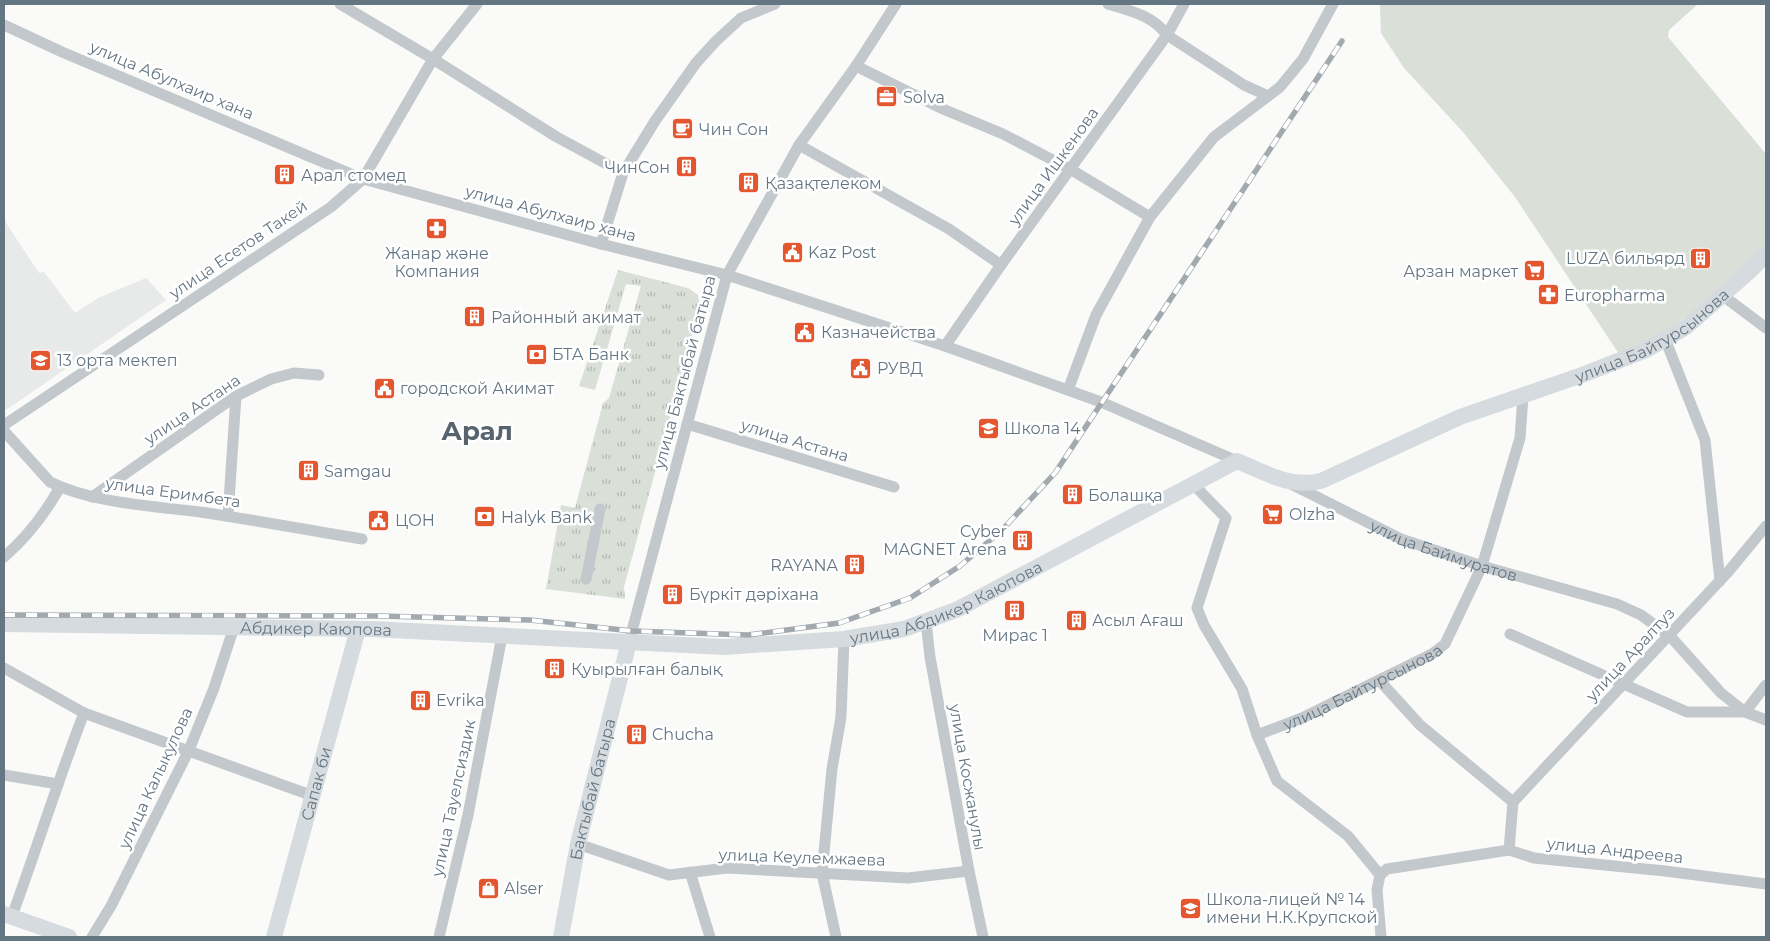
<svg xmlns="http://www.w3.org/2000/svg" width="1770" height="941" viewBox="0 0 1770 941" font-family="Montserrat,sans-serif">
	<defs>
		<pattern id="grass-tufts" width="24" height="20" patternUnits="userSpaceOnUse" patternTransform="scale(1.25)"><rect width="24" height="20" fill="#dadfd7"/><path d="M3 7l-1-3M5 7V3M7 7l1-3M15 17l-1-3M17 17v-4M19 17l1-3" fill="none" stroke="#b4b9b4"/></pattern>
	</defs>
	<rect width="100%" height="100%" fill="#fafaf8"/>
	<path fill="#e8e9e9" d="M4 220 39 273 44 272 75 313 100 297 146 278 166 300 6 410 4 406Z"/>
	<path fill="url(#grass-tufts)" d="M618 270 688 288 698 295 700 305 624 587 625 599 546 589 561 505 575 508 603 403 609 398 641 286 626 284 595 390 579 386Z"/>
	<path fill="#dadfd7" d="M1380 4H1698L1669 30 1668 37 1766 154V244C1736 276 1703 306 1667 330 1652 339 1635 346 1619 354L1515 197 1463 132 1404 68 1381 33Z"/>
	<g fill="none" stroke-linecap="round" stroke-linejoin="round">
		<g stroke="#c3c8cc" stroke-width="11">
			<path d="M340 4 433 59 555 136 623 173"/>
			<path d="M1108 4C1131 11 1152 15 1167 35L1244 85 1268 96"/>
			<path d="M4 25 62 52 363 179 601 244 727 275 945 346 1101 402 1237 461"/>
			<path d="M856 66 943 109 1003 134 1070 169 1150 217"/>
			<path d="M799 145 949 229 1001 265"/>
			<path d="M601 244 623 173 655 121 696 63 716 41 741 18 775 4"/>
			<path d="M1722 295 1766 328"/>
			<path d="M1665 339 1705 440 1720 581"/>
			<path d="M945 346 1001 265 1167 35 1184 4"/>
			<path d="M1068 390 1096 315 1150 217 1214 137 1280 87 1303 59 1333 4"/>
			<path d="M687 424 894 487"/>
			<path d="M4 425 331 207 363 179 433 59 477 4"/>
			<path d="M4 431 50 482C92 503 153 506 200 512 254 520 308 530 362 539"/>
			<path d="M1193 484 1226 518 1197 608 1204 625 1242 689 1257 735 1277 781 1348 836 1380 875"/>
			<path id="s1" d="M1293 485 1401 539 1482 566 1617 604 1641 615 1670 636 1721 693 1745 712 1766 720"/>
			<path d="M92 497 236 396 271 379 294 373 319 375"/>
			<path d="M228 516 236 396"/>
			<path d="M4 557C26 538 46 512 60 487"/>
			<path d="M586 579 600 509"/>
			<path d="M926 622 930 657 969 871 983 937"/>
			<path d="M1510 634 1687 712H1745L1766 685"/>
			<path d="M629 642 727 275 799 145 856 66 896 4"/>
			<path d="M4 668 84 713 313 796"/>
			<path d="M1379 680 1420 725 1513 802"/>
			<path id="s2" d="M1257 735 1302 718 1432 654 1445 644 1482 566 1520 438 1523 396"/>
			<path d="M4 775 58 784"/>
			<path d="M1513 802 1728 572 1766 526"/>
			<path d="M578 844 669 875 727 868 908 878 969 871"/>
			<path d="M1509 850 1513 802"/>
			<path d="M690 872 710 937"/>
			<path d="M12 916C37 848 58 780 84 713"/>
			<path d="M92 937 111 906 189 750 214 688 234 627"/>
			<path d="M439 937 468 815 502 636"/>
			<path d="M836 937 822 873 832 769 841 717 844 639"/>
			<path d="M1381 937 1377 890 1380 875 1387 869 1509 850 1534 858 1665 871 1766 884"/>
		</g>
		<g stroke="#d6dbdf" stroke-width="16">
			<path id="s3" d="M4 624 372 629 724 647 844 639 904 629 956 610 1237 461C1267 473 1288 488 1321 481L1460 417 1582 375 1646 350 1686 327 1751 270 1766 254"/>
			<path d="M4 914 69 937"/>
			<path id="s4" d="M274 937 358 629"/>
			<path id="s5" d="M561 937 578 844 629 642"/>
		</g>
		<defs>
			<path id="rail" d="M4 615 379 616 530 620 632 631 748 635 839 623 910 598 960 566 1002 530 1055 473 1342 41"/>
		</defs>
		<use href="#rail" stroke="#a2aab0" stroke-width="5.5"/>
		<use href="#rail" stroke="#fff" stroke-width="4" stroke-dasharray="11" stroke-linecap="butt"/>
	</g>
	<defs>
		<symbol id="office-square" viewBox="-11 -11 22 22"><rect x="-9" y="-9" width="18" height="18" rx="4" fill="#e4572e" stroke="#fff"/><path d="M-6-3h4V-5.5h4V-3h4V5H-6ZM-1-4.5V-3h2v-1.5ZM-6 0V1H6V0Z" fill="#fff"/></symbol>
		<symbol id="cafe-square" viewBox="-11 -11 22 22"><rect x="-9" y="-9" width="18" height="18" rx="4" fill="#e4572e" stroke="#fff"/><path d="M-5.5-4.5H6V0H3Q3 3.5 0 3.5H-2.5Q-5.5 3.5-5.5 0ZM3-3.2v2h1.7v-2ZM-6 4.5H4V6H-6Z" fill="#fff"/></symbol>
		<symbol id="building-square" viewBox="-11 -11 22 22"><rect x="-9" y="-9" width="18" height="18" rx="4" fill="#e4572e" stroke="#fff"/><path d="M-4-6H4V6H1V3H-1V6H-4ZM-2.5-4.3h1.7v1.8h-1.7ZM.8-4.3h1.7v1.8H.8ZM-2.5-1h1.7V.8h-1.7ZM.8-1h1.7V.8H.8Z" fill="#fff"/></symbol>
		<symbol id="pharmacy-square" viewBox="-11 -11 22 22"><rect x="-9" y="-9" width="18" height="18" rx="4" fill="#e4572e" stroke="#fff"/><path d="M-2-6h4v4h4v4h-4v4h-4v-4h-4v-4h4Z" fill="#fff"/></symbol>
		<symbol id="civic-square" viewBox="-11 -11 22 22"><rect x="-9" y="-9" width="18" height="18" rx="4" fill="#e4572e" stroke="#fff"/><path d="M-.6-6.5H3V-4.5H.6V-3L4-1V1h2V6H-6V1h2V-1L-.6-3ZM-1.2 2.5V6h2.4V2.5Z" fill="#fff"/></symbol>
		<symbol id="supermarket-square" viewBox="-11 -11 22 22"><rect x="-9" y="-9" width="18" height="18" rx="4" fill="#e4572e" stroke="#fff"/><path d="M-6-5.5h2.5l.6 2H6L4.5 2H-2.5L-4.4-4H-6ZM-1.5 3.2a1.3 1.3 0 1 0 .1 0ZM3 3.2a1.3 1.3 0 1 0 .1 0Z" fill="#fff"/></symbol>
		<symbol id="bank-square" viewBox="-11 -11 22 22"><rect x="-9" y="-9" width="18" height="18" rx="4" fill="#e4572e" stroke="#fff"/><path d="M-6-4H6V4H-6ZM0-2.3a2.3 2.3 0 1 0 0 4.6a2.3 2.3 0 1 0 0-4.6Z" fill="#fff"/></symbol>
		<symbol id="school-square" viewBox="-11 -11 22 22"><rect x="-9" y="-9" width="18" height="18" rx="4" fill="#e4572e" stroke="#fff"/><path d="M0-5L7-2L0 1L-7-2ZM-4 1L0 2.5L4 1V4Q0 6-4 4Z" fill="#fff"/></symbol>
		<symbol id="shop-square" viewBox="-11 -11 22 22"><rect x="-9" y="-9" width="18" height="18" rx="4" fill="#e4572e" stroke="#fff"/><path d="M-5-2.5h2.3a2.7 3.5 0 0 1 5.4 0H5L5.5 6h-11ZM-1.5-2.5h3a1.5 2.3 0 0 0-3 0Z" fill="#fff"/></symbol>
	</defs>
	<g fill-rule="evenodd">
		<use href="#office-square" x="874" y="84" width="25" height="25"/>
		<use href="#cafe-square" x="670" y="116" width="25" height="25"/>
		<use href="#building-square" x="674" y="154" width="25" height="25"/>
		<use href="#building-square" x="272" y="162" width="25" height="25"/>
		<use href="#building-square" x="736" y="170" width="25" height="25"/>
		<use href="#pharmacy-square" x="424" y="216" width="25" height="25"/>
		<use href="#civic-square" x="780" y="240" width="25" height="25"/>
		<use href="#building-square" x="1688" y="246" width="25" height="25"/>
		<use href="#supermarket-square" x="1522" y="258" width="25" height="25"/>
		<use href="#pharmacy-square" x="1536" y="282" width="25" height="25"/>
		<use href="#building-square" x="462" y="304" width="25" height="25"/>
		<use href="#civic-square" x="792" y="320" width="25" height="25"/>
		<use href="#bank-square" x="524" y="342" width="25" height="25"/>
		<use href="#school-square" x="28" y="348" width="25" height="25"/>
		<use href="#civic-square" x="848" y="356" width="25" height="25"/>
		<use href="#civic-square" x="372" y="376" width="25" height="25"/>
		<use href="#school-square" x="976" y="416" width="25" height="25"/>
		<use href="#building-square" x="296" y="458" width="25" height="25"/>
		<use href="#building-square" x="1060" y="482" width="25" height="25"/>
		<use href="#supermarket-square" x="1260" y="502" width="25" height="25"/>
		<use href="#bank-square" x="472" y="504" width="25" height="25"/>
		<use href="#civic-square" x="366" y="508" width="25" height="25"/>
		<use href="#building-square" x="1010" y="528" width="25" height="25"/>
		<use href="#building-square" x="842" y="552" width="25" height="25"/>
		<use href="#building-square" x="660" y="582" width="25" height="25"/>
		<use href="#building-square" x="1002" y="598" width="25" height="25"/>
		<use href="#building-square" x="1064" y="608" width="25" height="25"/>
		<use href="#building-square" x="542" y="656" width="25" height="25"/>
		<use href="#building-square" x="408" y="688" width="25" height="25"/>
		<use href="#building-square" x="624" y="722" width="25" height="25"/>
		<use href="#shop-square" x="476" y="876" width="25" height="25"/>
		<use href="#school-square" x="1178" y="896" width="25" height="25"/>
	</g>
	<g text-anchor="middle" stroke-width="5" stroke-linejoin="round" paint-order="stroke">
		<g font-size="16" fill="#657683" stroke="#fff">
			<text transform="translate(172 80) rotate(23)" y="6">улица Абулхаир хана</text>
			<text transform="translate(1053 166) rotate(-54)" y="6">улица Ишкенова</text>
			<text transform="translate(551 213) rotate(15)" y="6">улица Абулхаир хана</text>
			<text transform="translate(238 249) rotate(-34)" y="6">улица Есетов Такей</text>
			<text dy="6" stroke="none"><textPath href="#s3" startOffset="1726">улица Байтурсынова</textPath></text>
			<text transform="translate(684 372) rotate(-75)" y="6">улица Бактыбай батыра</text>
			<text transform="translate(192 409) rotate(-34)" y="6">улица Астана</text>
			<text transform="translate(795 440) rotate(17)" y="6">улица Астана</text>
			<text transform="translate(173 492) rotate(8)" y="6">улица Еримбета</text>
			<text dy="6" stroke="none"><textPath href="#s1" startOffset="165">улица Баймуратов</textPath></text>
			<text dy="6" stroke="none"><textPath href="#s3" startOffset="950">улица Абдикер Каюпова</textPath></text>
			<text dy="6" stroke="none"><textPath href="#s3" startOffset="312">Абдикер Каюпова</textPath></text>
			<text transform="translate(1630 654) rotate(-47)" y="6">улица Аралтуз</text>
			<text dy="6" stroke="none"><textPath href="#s2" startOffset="116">улица Байтурсынова</textPath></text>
			<text transform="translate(968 777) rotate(80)" y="6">улица Косжанулы</text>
			<text transform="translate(155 778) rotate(-65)" y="6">улица Калыкулова</text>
			<text dy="6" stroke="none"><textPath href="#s4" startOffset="159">Сапак би</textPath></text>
			<text dy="6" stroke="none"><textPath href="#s5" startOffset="151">Бактыбай батыра</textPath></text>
			<text transform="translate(453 798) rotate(-78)" y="6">улица Тауелсиздик</text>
			<text transform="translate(1615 850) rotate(6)" y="6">улица Андреева</text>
			<text transform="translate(802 857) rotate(2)" y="6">улица Кеулемжаева</text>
		</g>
		<g font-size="16" fill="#657683" stroke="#fff" text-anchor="start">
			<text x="903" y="103">Solva</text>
			<text x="699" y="135">Чин Сон</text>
			<text x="670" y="173" text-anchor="end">ЧинСон</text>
			<text x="301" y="181">Арал стомед</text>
			<text x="765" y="189">Қазақтелеком</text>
			<text x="808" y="258">Kaz Post</text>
			<text x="437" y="259" text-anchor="middle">Жанар және<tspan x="437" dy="18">Компания</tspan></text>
			<text x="1685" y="264" text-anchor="end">LUZA бильярд</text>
			<text x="1518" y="277" text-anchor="end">Арзан маркет</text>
			<text x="1564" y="301">Europharma</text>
			<text x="491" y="323">Районный акимат</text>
			<text x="821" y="338">Казначейства</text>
			<text x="552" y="360">БТА Банк</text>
			<text x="57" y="366">13 орта мектеп</text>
			<text x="877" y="374">РУВД</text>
			<text x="400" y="394">городской Акимат</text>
			<text x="1004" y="434">Школа 14</text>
			<text x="324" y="477">Samgau</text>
			<text x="1088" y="501">Болашқа</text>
			<text x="1289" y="520">Olzha</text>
			<text x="501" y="523">Halyk Bank</text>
			<text x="395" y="526">ЦОН</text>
			<text x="1007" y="537" text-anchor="end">Cyber<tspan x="1007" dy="18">MAGNET Arena</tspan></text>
			<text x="838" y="571" text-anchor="end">RAYANA</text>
			<text x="689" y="600">Бүркіт дәріхана</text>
			<text x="1092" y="626">Асыл Ағаш</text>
			<text x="1015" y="641" text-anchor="middle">Мирас 1</text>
			<text x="571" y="675">Қуырылған балық</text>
			<text x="436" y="706">Evrika</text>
			<text x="652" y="740">Chucha</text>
			<text x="504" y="894">Alser</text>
			<text x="1206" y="905">Школа-лицей № 14<tspan x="1206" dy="18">имени Н.К.Крупской</tspan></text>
		</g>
		<g font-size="26" font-weight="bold" fill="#57646e" stroke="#fff">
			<text x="477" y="440">Арал</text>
		</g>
	</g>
	<rect width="1770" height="941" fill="none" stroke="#657683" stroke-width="10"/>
</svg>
